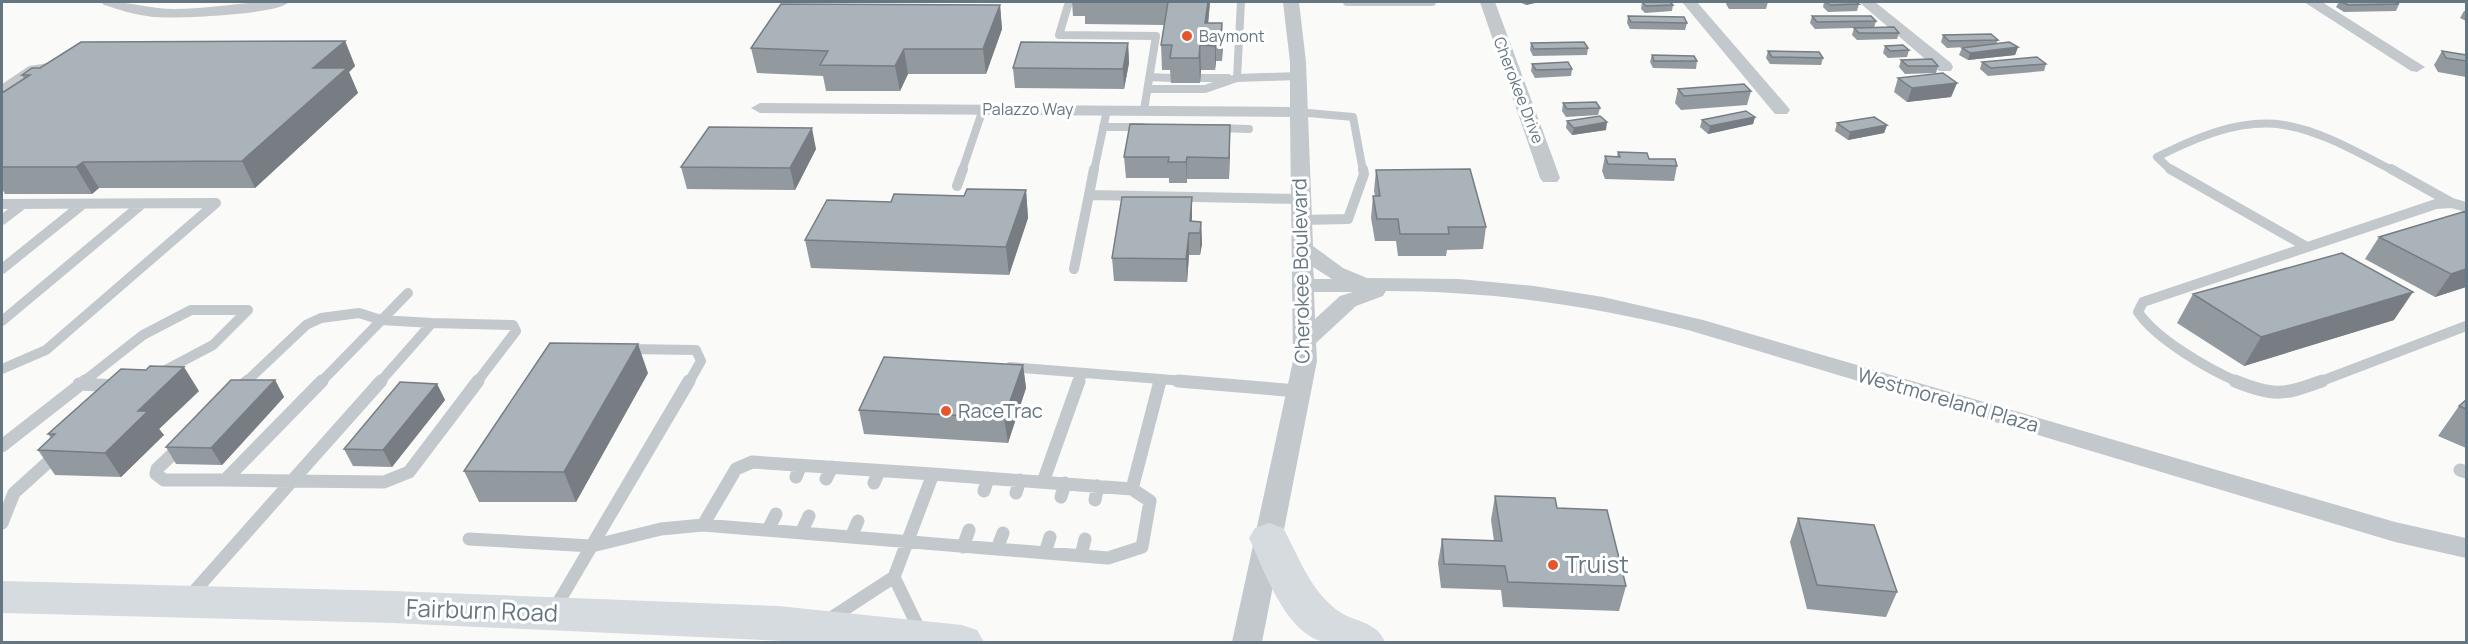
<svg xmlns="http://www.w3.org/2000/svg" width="2468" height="644" viewBox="0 0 2468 644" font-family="Manrope,sans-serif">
	<rect width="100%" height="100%" fill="#fafaf8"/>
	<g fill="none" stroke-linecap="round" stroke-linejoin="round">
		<path stroke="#c3c8cc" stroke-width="8" d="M1069 2 1059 35 1156 36 1144 110
			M1241 2 1237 78 1297 76
			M1347 2H1432
			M1150 77 1171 78
			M1200 78H1228
			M2 89 30 70 55 66
			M1148 89H1205L1237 78
			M1297 112 1353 117 1363 171
			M1103 127H1142
			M1217 128 1249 129
			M962 171 983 109
			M1094 171 1107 110
			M2172 171 2157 157C2195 138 2240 118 2284 125 2322 131 2360 154 2394 171"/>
		<path stroke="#c3c8cc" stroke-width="10" d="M1094 169 1089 195 1302 199
			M2170 169 2307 247
			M2391 169 2452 203
			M957 186 963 169
			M2 204 216 203 46 350 2 369
			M2 220 23 204
			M1302 220 1348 219 1364 174 1363 169
			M2 269 83 204
			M1074 269 1089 195
			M2 321 142 204
			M627 349 696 350 701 361 689 382
			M1010 367 1160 379
			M83 382 143 335 191 310H248L213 345 160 373
			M246 382 306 325 321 318 359 313 381 320 432 323
			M321 382 408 293
			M380 382 432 323 513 325 516 331 477 382
			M1079 382 1082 373
			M1159 382 1160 379 1195 382
			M2238 382C2208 369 2156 339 2138 312L2143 302 2436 204 2452 203 2466 207
			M2319 382 2466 326"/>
		<path stroke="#c3c8cc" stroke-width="13" d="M1178 381 1298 391
			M2235 381C2274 397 2283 395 2322 381
			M79 384 117 386
			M239 389 248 381
			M2 446 85 381
			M181 446 157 469 156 474 164 480H225
			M2460 470 2466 472
			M796 477 801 465
			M826 479 832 467
			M292 481 384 482 409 472 478 381
			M292 481 225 480 322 381
			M292 481 381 381
			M1043 482 1079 381
			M874 483 879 471
			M984 491 988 478
			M1016 493 1020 480
			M1061 497 1065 483
			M1095 500 1098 486
			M2 523 14 493 56 455
			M703 525 736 469 752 462 933 474
			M768 530 776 514
			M801 533 809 516
			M851 537 858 521
			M469 539 592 546 661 529 703 525 1108 558 1142 547 1150 501 1132 489
			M963 547 969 530
			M997 549 1003 533
			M1045 553 1050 537
			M1081 556 1085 539
			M894 577 933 474 1132 489 1160 381
			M191 595 292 481
			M555 608 689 381
			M828 620 894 577 921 633"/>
		<path fill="#c3c8cc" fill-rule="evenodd" d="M101 2C125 0 150 9 174 9 212 9 251 0 289 2 278 15 173 19 153 17 136 15 120 10 104 5Z
			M1283 2H1299L1306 62 1313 246 1343 268 1367 278 1459 279 1534 286 1603 297 1703 320 2395 522 2466 538V558L2395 542 1688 330C1588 305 1489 291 1386 291L1383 296 1356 306 1316 343 1317 361 1262 642H1232L1293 361 1290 117 760 113 751 108 760 103 1290 107V62ZM1313 267 1332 279H1314ZM1314 292H1353L1340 296 1315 319Z
			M1480 2H1495L1552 156 1560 178 1557 182H1543L1540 178Z
			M1682 2H1697L1787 106 1790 110 1787 114H1775Z
			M1859 2H1875L1951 63 1953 67 1951 71H1939Z
			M2304 2H2322L2425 67 2417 72 2411 71Z"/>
		<path fill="#d6dbdf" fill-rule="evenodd" d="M1269 523 1283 528C1299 556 1309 589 1337 610 1354 623 1376 620 1385 642 1367 642 1344 644 1325 642 1286 635 1264 570 1249 538L1255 528Z
			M2 581 393 591 778 606 962 625 977 630 984 642H805L393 623 2 613Z"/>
	</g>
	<path fill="#929a9f" d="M1072 2H1210L1208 23H1222V61H1216L1215 70H1201L1200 83H1171L1170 70H1162L1161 45 1164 25 1085 24V16H1073Z
		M1519 2H1539L1526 5Z
		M1642 2 1673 5 1672 11 1645 13 1641 9Z
		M1727 2H1768L1766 9H1729L1726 4Z
		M1824 2H1856L1859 4 1857 11 1828 12 1823 7Z
		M2339 2H2394L2399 4 2396 11 2344 12 2336 7Z
		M1000 5 1002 29 986 74H908L900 91H826L823 76 757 73 751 48Z
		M2464 11H2466V21L2460 18Z
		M1628 16 1687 23 1685 30 1630 29 1627 23Z
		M1812 16 1876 21 1874 28 1899 33 1897 39 1857 40 1852 35 1854 28 1815 29 1810 23Z
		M1943 35 1998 40 1996 44 2018 47 2015 55 1968 60 1959 55 1962 48 1965 47 1947 48 1941 42Z
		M345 41 355 66 349 72 358 93 255 188H99L92 194H5L2 189V93L24 79 22 75 40 68Z
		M1128 43 1129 63 1124 89 1015 88 1013 68Z
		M1531 43 1588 48 1587 55 1533 56 1530 50Z
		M1885 46 1909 50 1907 57 1888 58 1883 53Z
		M1768 51 1823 58 1821 65 1770 64 1766 58Z
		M2442 51 2466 55V77L2438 72 2434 65Z
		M1652 55 1697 61 1696 69 1653 68 1650 62Z
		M1901 60 1938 66 1936 73 1905 74 1899 67Z
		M1982 62 2046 64 2044 71 1988 76 1980 69Z
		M1532 64 1572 69 1571 76 1535 78 1531 71Z
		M1898 78 1957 83 1951 97 1907 102 1894 92Z
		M1678 89 1751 91 1747 105 1681 110 1675 103Z
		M1563 103 1600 108 1598 115 1566 117 1562 111Z
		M1755 117 1753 124 1708 134 1700 127 1702 120Z
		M1567 121 1606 130 1572 135 1566 128Z
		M1837 123 1887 125 1884 133 1848 140 1835 131Z
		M1230 146 1229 179H1187V183H1169V178H1126L1124 157Z
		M816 149 795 190 687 189 681 167Z
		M1618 152 1677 166 1674 181 1605 179 1602 171 1605 156 1617 157Z
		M1376 170 1486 227 1483 249 1447 250 1446 256H1398L1396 241H1375L1371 218 1373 196H1375L1374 191Z
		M1026 190 1028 218 1009 275 811 268 805 240 891 202Z
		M2466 211V287L2435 297 2365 259 2379 237Z
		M1192 221 1201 222 1202 244 1200 255H1189L1187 282 1114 281 1112 258Z
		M2193 294 2394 320 2244 366 2177 323Z
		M1023 365 1026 388 1008 443 864 434 859 410Z
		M648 373 576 502H479L464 471Z
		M275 380 284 397 222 465 176 464 166 447Z
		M437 384 445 400 392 467 353 466 344 449Z
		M199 391 159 429 164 435 121 477 55 475 38 450 51 438 48 434Z
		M2466 400V448L2438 436 2459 406Z
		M1495 496 1557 508 1626 586 1619 611 1503 607 1501 590 1441 588 1438 563 1442 539 1494 541 1491 520Z
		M1798 518 1897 592 1886 617 1807 609 1790 542Z"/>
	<path fill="#777d82" d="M1208 2H1210L1206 47 1205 23Z
		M1527 2H1539L1526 5Z
		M1000 5 1002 29 986 74 983 49Z
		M1222 23 1223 47 1222 61 1221 36Z
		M1216 36V61L1215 70V46Z
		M345 41 355 66 349 72 358 93 255 188 242 161 313 68Z
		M1128 43 1129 63 1124 89 1123 69Z
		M1200 45 1201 70 1200 83 1199 58Z
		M2018 47 2015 55 1968 60 1970 53Z
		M904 49 908 74 900 91 895 66Z
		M1957 83 1951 97 1907 102 1912 88Z
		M1755 117 1753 124 1708 134 1710 126Z
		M1607 122 1606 130 1572 135 1574 128Z
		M1230 125V146L1229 179V158Z
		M1887 125 1884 133 1848 140 1850 132Z
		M812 128 816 149 795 190 790 168Z
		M1187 157V183L1186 162Z
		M83 162 99 188 92 194 76 167Z
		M1026 190 1028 218 1009 275 1006 247Z
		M1192 197V219L1191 233 1190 221Z
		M1201 222 1202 244 1200 255V233Z
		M1189 233V255L1187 282 1186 259Z
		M2466 269V287L2435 297 2451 274Z
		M2413 292 2394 320 2244 366 2261 337Z
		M638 344 648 373 576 502 564 472Z
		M1023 365 1026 388 1008 443 1004 418Z
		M184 367 199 391 159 429 164 435 121 477 105 453 138 411Z
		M275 380 284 397 222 465 211 448Z
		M437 384 445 400 392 467 383 450Z"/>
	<path fill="#aab3b9" stroke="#777d82" stroke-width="1.5" d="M1160 2H1208L1205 23H1222L1221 36H1216L1215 46 1200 45 1199 58H1170L1172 45H1161L1168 2Z
		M1642 2H1670L1673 5 1646 6Z
		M1826 2H1856L1859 4 1830 5Z
		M2342 2H2394L2399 4 2348 5Z
		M781 4 1000 5 983 49H904L895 66 820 65 828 51 751 48Z
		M1628 16 1684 17 1687 23 1631 22Z
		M1812 16H1871L1876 21 1817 22Z
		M1894 27 1899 33H1859L1854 28Z
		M1991 34 1998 40 1949 41 1943 35Z
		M345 41 313 68H347L242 161 83 162 76 167H2V93L30 75H22L32 68H40L81 42Z
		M1021 42 1128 43 1123 69 1013 68Z
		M1584 42 1588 48 1534 49 1531 43Z
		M2009 42 2018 47 1970 53 1962 48Z
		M1903 45 1909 50 1890 51 1885 46Z
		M1768 51 1819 52 1823 58 1772 57Z
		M2442 51 2466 55V61L2446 58Z
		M1652 55 1694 56 1697 61H1654Z
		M2037 57 2046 64 1991 68 1982 62Z
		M1932 59 1938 66H1908L1901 60Z
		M1568 62 1572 69 1536 70 1532 64Z
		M1943 73 1957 83 1912 88 1898 78Z
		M1744 84 1751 91 1684 96 1678 89Z
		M1596 102 1600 108 1567 109 1563 103Z
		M1746 111 1755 117 1710 126 1702 120Z
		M1600 116 1607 122 1574 128 1567 121Z
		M1874 117 1887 125 1850 132 1837 123Z
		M1130 124 1230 125 1229 158 1187 157 1186 162H1168L1169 157H1124Z
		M709 127 812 128 790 168 681 167Z
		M1618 152 1647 153 1649 159H1675L1677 166 1608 164 1605 156 1620 157Z
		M1470 169 1486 227H1448L1449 234H1400L1398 219H1377L1373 196H1380L1376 170Z
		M967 189 1026 190 1006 247 805 240 827 200 891 202 894 194 964 196Z
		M1122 197H1192L1190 221 1201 222 1200 233H1189L1186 259 1112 258Z
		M2466 211V269L2451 274 2379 237Z
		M2342 253 2413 292 2261 337 2193 294Z
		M550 343 638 344 564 472 464 471Z
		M884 357 1023 365 1004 418 859 410Z
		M150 366 184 367 138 411H148L105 453 38 450 55 434H48L121 369 146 370Z
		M231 380H275L211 448 166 447Z
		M400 382 437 384 383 450 344 449Z
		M2466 400V409L2459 406Z
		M1495 496 1555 498 1557 508 1607 510 1626 586 1508 582 1505 566 1444 564 1442 539 1502 541Z
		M1798 518 1874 525 1897 592 1817 585Z"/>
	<g fill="#e4572e" stroke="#fff" stroke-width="2">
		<circle cx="1187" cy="36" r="6"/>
		<circle cx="946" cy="411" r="6"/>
		<circle cx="1553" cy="565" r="6"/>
	</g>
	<g text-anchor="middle" stroke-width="6" stroke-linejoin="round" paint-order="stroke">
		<g font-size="16" fill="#657683" stroke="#fff" text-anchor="start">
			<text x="1199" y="42">Baymont</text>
		</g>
		<g font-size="16" fill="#657683" stroke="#fff">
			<text transform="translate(1519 90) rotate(69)" y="6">Cherokee Drive</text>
			<text x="1028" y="115">Palazzo Way</text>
		</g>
		<g font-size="20" fill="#657683" stroke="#fff">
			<text transform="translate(1301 271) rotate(-91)" y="7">Cherokee Boulevard</text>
			<text transform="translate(1948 400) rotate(16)" y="7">Westmoreland Plaza</text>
		</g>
		<g font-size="20" fill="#657683" stroke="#fff" text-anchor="start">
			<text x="958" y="418">RaceTrac</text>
		</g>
		<g font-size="24" fill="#657683" stroke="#fff" text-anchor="start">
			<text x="1565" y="573">Truist</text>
		</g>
		<g font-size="24" fill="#657683" stroke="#fff">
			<text transform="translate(482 611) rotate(2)" y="8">Fairburn Road</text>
		</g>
	</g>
	<rect width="2468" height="644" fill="none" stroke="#657683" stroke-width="6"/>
</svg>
